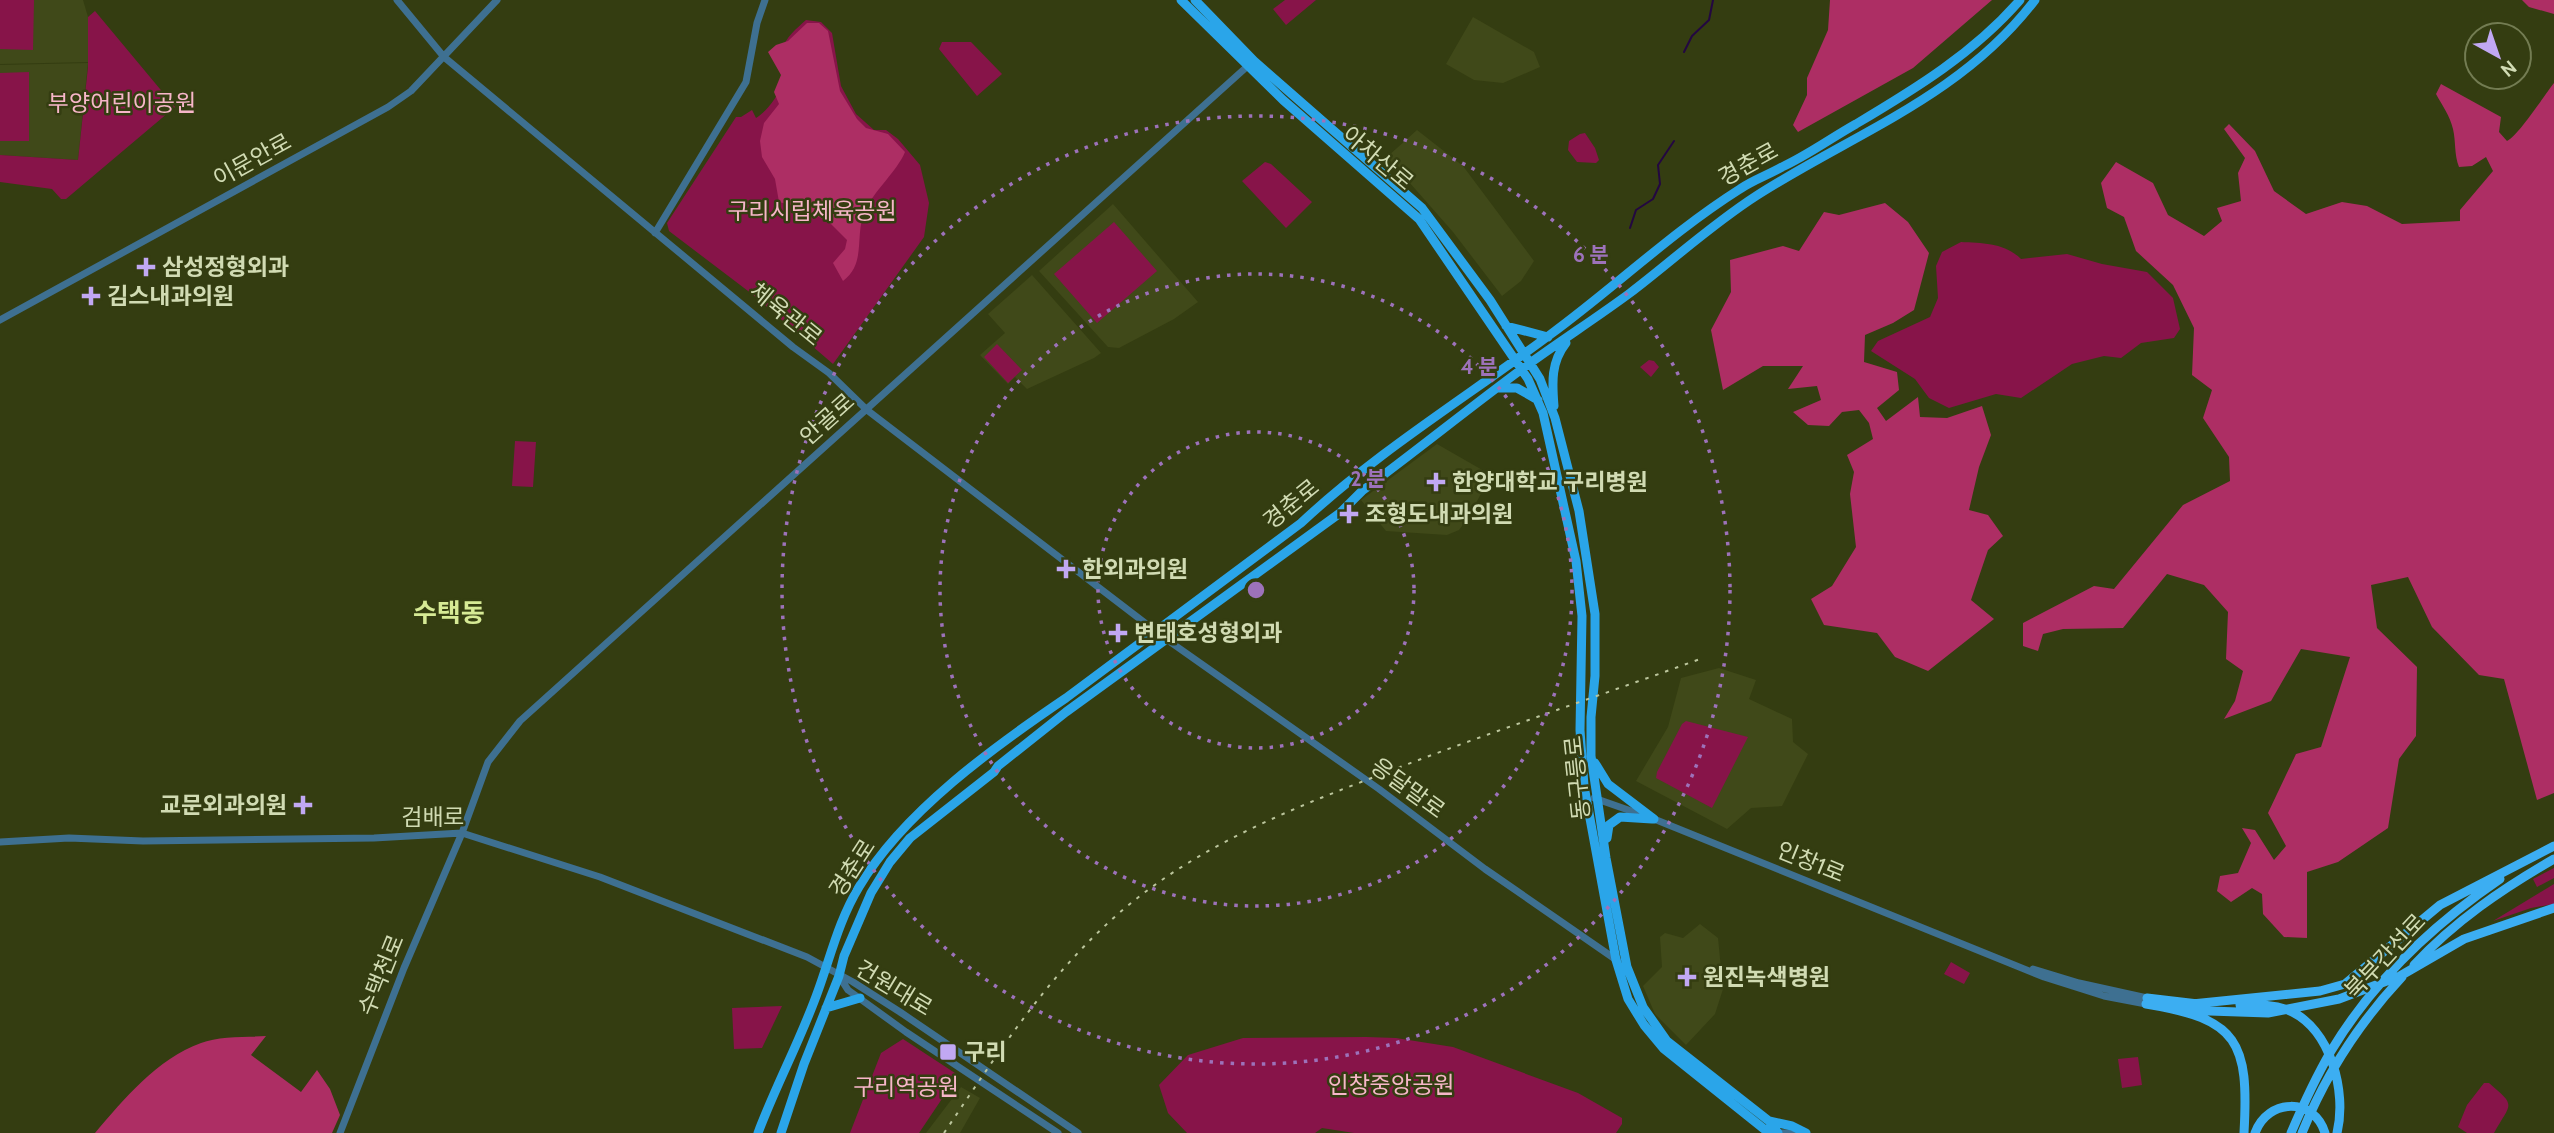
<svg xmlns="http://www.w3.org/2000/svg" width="2554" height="1133" viewBox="0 0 2554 1133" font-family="Cabin,'Noto Sans KR',sans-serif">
	<rect width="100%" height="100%" fill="#343d11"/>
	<path fill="#404919" d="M0 0H83L88 17 89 62 0 64Z
		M1473 17 1534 52 1540 67 1503 83 1474 80 1446 64Z
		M88 63 78 160 0 155V65Z
		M1417 130 1463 166 1534 261 1521 281 1502 296 1453 232 1387 157Z
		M1113 204 1198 302 1174 319 1119 348 1108 347 1039 271Z
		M1032 275 1101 353 1094 358 1027 389 1015 377 1008 384 980 355 1005 333 988 314Z
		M1437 444 1491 475 1468 518 1459 530 1447 535 1386 531 1361 500Z
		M1719 668 1756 680 1749 699 1792 719 1793 742 1808 754 1782 806 1751 808 1727 829 1636 781 1668 727 1681 678Z
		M1700 924 1718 938 1723 989 1715 1014 1686 1045 1655 1014 1643 986 1662 967 1660 937 1665 933 1683 938Z
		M961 1087 980 1098 960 1133H926Z"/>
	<path fill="#871449" d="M0 0H34L33 50 0 49Z
		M1285 0H1316L1286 25 1273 9Z
		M95 11 175 107 66 199H61L52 189 0 182V155L78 160 88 67V17Z
		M806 20 821 22 832 33 841 86 856 114 874 130H886L898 139 920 165 929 203 924 237 833 364 752 294 669 231 667 223 736 117H741L752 110 756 118C766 112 779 96 782 83 784 73 779 60 782 50 785 38 797 28 806 20Z
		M942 42H971L1002 74 977 96 939 49Z
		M29 72V141H0V73Z
		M1585 133 1595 148 1599 160 1596 163 1577 162 1568 150 1569 141 1580 134Z
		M1265 162 1271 164 1312 202 1286 228 1242 181Z
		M1114 222 1157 271 1097 323 1054 274Z
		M1961 242C1983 243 2005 243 2021 259L2067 254 2102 264 2147 272 2173 298 2180 329 2174 338 2141 343 2121 358 2104 356 2072 364 2021 398 1996 394 1949 408 1929 398 1915 379 1871 351 1878 341 1930 317 1938 298 1936 266 1942 252Z
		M997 344 1022 370 1008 383 984 357Z
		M1649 360 1654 361 1659 367 1651 377 1640 367Z
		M515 441 536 442 533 487 512 486Z
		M1686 721 1748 737 1712 808 1656 778 1657 772 1682 724Z
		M2554 868V878L2537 887 2533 879Z
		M2554 884V904L2531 908 2493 921Z
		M1951 962 1970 973 1964 984 1944 974Z
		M782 1006 762 1048 734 1049 732 1008Z
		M1366 1037 1396 1038 1453 1047 1578 1093 1622 1118V1124L1616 1133H1354L1322 1128 1315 1133H1187L1168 1113 1159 1085 1188 1055 1243 1038Z
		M903 1039 958 1075 919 1133H850L881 1053Z
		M2138 1057 2142 1085 2122 1088 2118 1059Z
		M2484 1083H2489C2517 1107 2511 1102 2494 1133H2467L2458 1127 2467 1105Z"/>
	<path fill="#ad2e64" d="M1830 0H1992L1913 68 1798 132 1793 125 1807 95V78L1828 30Z
		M2522 0H2554V14L2529 7Z
		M807 23H819L828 31 840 91 857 119 866 128 888 134 905 152C896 173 875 189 865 211 854 235 867 263 843 281L833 263 845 249 847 240 831 224 804 208 779 202 775 179 762 157 760 141 764 123 779 104 774 92 781 75 768 52 776 45 788 41Z
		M2554 83V793L2537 800 2504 679 2479 675 2432 627 2408 577 2371 585 2377 628 2417 667 2416 736 2399 759 2388 828 2338 862 2307 872V938L2284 937 2263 914 2262 894 2252 888 2231 902 2217 891 2220 876 2238 873 2251 843 2242 828 2255 830 2274 860 2286 846 2268 813 2296 754 2321 747 2350 657 2301 649 2271 701 2224 719 2235 701 2243 671 2226 659 2228 612 2204 585 2167 574 2123 628 2063 629 2043 634 2038 651 2023 646V623L2094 586 2114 589 2183 505 2230 481 2229 457 2203 418 2212 390 2192 375 2194 328 2173 285 2136 251 2124 217 2107 208 2101 183 2116 162 2153 183 2168 215 2204 236 2222 221 2217 208 2241 201 2238 173 2245 158 2224 129 2229 124 2255 151 2274 191 2306 214 2342 202 2367 206 2402 224 2460 221V210L2493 171 2486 157 2472 166 2459 167C2454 154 2456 142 2453 129 2450 116 2442 105 2436 94L2441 84 2501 117 2499 132 2507 141C2519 135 2543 97 2554 83Z
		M1885 203 1908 222 1929 253 1914 310 1893 323 1865 335 1864 362 1897 372 1899 390 1877 408 1886 421 1918 397 1920 417 1947 418 1982 406 1991 435 1979 467 1969 510 1988 515 2003 536 1988 550 1971 600 1994 619 1928 671 1895 657 1877 633 1824 625 1811 599 1832 586 1856 547 1850 494 1854 472 1847 455 1873 439 1869 423 1859 410 1842 412 1829 426 1808 425 1793 412 1821 400 1817 386 1788 389 1803 366H1763L1723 390 1711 330 1731 292 1730 260 1783 246 1799 251 1824 212 1839 215Z
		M266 1036 251 1055 301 1092 317 1070 330 1089 340 1115 332 1133H95C124 1099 157 1059 201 1043 218 1036 248 1037 266 1036Z"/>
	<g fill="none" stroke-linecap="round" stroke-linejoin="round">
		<path stroke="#230741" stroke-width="2" d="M1684 52 1692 36 1709 20 1713 0
			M1630 228 1636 210 1653 199 1660 184 1658 165 1674 141"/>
		<path stroke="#3e7091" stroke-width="7" d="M397 0 444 57 793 347 829 373 867 410 1166 639 1379 789 1485 869 1618 961
			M655 233 746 82 757 23 765 0
			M0 320 388 107 411 91 497 0
			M1594 798 1654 819 2044 977 2104 996 2146 1004
			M0 842 69 838 143 841 374 838 462 833 600 877 807 957 853 982 900 1012 1078 1133
			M2033 969 2079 983 2147 998
			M839 976 848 990 906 1032 1058 1133
			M340 1133 404 968 462 833 488 762 520 721 1251 63
			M1777 1133H1800"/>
		<path stroke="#2aa5e9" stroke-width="9" d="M1181 0 1283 100 1419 219 1528 379 1543 413 1576 561 1582 616 1580 730 1584 786 1616 960 1628 999 1644 1025 1664 1049 1769 1133
			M1195 0 1254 61 1422 208 1490 300 1540 379 1555 418 1579 511 1595 614V676L1591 717V756L1606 858 1627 967 1643 1007 1667 1041 1769 1121 1778 1133
			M1506 326 1548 337
			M1500 388H1517L1538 400
			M1554 406C1552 382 1551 362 1566 343
			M1595 763 1608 784 1654 819
			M1607 838 1609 825 1620 817 1652 819
			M826 1008 860 998
			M1769 1121 1792 1126 1806 1133
			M758 1133C776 1085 801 1039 818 991 831 955 839 920 859 887 903 812 995 746 1066 698L1301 523C1378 451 1467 397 1551 334 1615 287 1672 232 1740 189 1753 180 1768 175 1782 167 1808 155 1831 138 1856 124 1915 89 1974 53 2020 0
			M781 1133 804 1064 839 976 844 956 871 893 890 862 910 838 994 772 998 766 1066 712 1340 513 1362 491C1416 451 1468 409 1522 369 1557 343 1595 319 1630 293 1672 261 1711 225 1756 196 1854 133 1961 97 2035 0"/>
		<path stroke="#3caef2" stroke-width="9" d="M2414 965C2455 921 2502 889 2554 859
			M2147 998 2198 1004
			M2146 1004C2239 1019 2249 1042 2244 1133
			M2192 1004 2320 991 2345 984 2440 905 2554 846
			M2240 1005C2256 1005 2272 1004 2288 1010 2331 1028 2347 1092 2337 1133
			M2180 1010 2268 1013 2339 999 2400 976 2464 939 2554 908
			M2255 1133C2268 1098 2314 1097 2325 1133
			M2291 1133C2303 1105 2316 1077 2331 1051 2373 981 2434 924 2500 879
			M2302 1133C2325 1076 2360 1022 2402 977"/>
		<path stroke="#bbc59c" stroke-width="2" stroke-dasharray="3.5 7" stroke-linecap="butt" d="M944 1133C996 1056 1047 976 1118 914 1195 847 1288 810 1382 774 1487 733 1594 698 1700 659"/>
	</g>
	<g fill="none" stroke="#9d72ba" stroke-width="3.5" stroke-dasharray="3.5 7">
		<circle cx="1256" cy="590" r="158"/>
		<circle cx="1256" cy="590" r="316"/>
		<circle cx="1256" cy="590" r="474"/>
	</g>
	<g fill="#c1a8f3" stroke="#343d11" stroke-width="2.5">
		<path d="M142.5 256.5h7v7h7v7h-7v7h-7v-7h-7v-7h7z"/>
		<path d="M87.5 285.5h7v7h7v7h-7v7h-7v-7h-7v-7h7z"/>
		<path d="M1432.5 471.5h7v7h7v7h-7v7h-7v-7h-7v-7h7z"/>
		<path d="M1345.5 503.5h7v7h7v7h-7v7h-7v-7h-7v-7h7z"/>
		<path d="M1062.5 558.5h7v7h7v7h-7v7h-7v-7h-7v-7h7z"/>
		<path d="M1114.5 622.5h7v7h7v7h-7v7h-7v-7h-7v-7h7z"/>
		<path d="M299.5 794.5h7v7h7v7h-7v7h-7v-7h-7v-7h7z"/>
		<path d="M1683.5 966.5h7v7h7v7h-7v7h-7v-7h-7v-7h7z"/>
		<rect x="939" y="1043" width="18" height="18" rx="3.5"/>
	</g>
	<g text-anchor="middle" stroke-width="5" stroke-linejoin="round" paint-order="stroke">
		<g font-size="23" fill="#f7b6c9" stroke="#343d11">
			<text x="122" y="111">부양어린이공원</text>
			<text x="812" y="219">구리시립체육공원</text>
			<text x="1391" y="1093">인창중앙공원</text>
			<text x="906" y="1095">구리역공원</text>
		</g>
		<g font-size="23" fill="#d1dbb3" stroke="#343d11">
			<text transform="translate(1378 158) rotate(40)" y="8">아차산로</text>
			<text transform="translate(252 160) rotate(-29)" y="8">이문안로</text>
			<text transform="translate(1748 164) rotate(-29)" y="8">경춘로</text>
			<text transform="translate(786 314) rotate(39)" y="8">체육관로</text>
			<text transform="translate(827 419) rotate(-42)" y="8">안골로</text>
			<text transform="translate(1291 504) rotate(-39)" y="8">경춘로</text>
			<text transform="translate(1577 778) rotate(-96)" y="8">동구릉로</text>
			<text transform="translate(1408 788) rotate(36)" y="8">응달말로</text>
			<text x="433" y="825">검배로</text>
			<text transform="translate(1811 862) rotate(22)" y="8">인창1로</text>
			<text transform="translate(852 868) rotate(-57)" y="8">경춘로</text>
			<text transform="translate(2385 956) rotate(-47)" y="8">북부간선로</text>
			<text transform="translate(381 975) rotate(-68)" y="8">수택천로</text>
			<text transform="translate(894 988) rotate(31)" y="8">건원대로</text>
		</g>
		<g font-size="23" font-weight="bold" fill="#d1dbb3" stroke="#343d11" text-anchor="start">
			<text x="162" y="275">삼성정형외과</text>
			<text x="107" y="304">김스내과의원</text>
			<text x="1452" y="490">한양대학교 구리병원</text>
			<text x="1365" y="522">조형도내과의원</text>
			<text x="1082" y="577">한외과의원</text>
			<text x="1134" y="641">변태호성형외과</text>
			<text x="287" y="813" text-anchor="end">교문외과의원</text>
			<text x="1703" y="985">원진녹색병원</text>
			<text x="964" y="1060">구리</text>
		</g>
		<g font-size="26" font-weight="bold" fill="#d6ea95" stroke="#343d11">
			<text x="449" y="622">수택동</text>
		</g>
	</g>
	<circle cx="1256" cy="590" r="10" fill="#9d72ba" stroke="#343d11" stroke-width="3.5"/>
	<g font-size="21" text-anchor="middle" font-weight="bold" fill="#9d72ba" stroke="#343d11" stroke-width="5" stroke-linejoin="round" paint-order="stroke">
		<text x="1591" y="262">6 분</text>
		<text x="1479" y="374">4 분</text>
		<text x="1368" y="486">2 분</text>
	</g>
	<g transform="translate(2498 56) rotate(140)"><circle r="33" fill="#343d11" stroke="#737c52" stroke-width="2"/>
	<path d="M0-5L12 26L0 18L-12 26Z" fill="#c1a8f3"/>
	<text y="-10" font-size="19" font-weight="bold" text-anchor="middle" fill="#d1dbb3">N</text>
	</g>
</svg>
